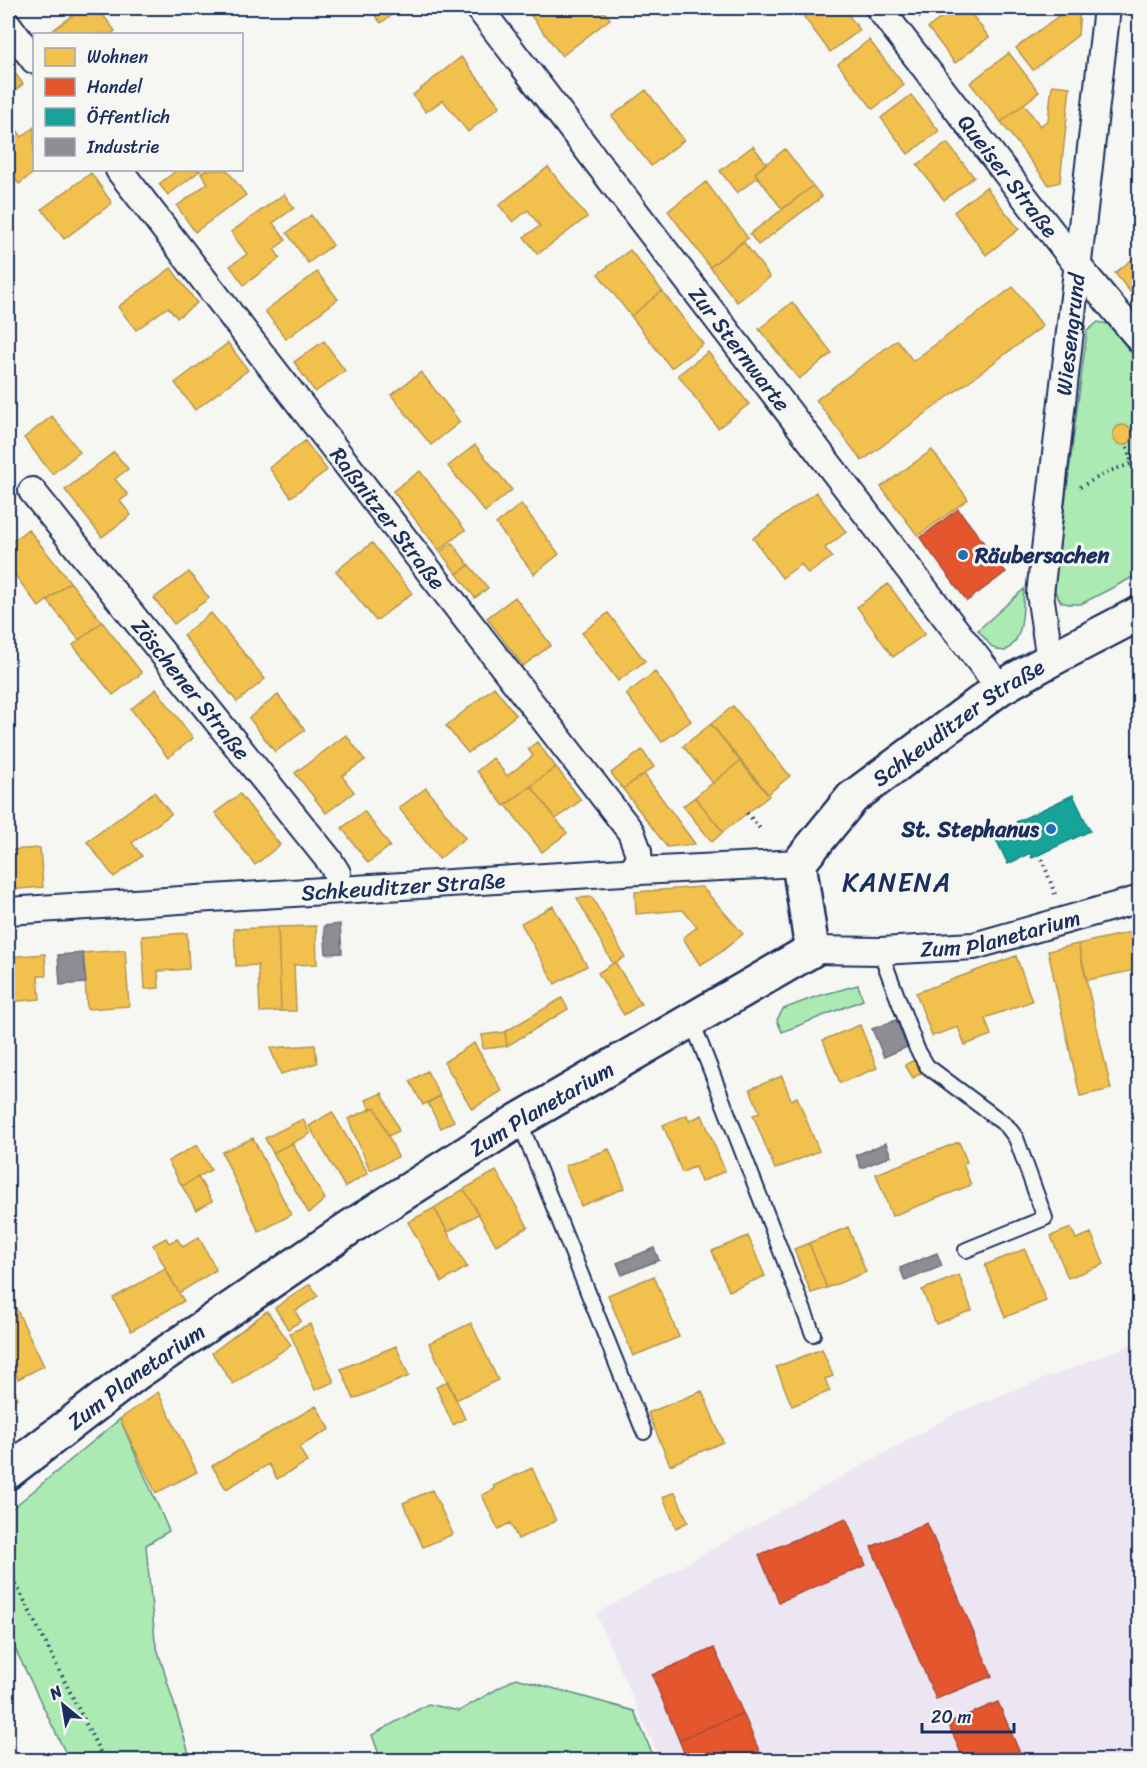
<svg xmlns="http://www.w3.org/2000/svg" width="1147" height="1768" viewBox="0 0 1147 1768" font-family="Sriracha,sans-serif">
	<rect width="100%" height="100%" fill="#f6f6f2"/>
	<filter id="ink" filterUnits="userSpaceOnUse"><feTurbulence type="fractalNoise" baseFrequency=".0167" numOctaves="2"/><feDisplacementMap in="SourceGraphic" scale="12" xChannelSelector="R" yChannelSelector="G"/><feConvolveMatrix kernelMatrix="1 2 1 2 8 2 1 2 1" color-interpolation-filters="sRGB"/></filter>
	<g filter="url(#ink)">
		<path fill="#ece6f2" d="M1139 1342V1760H660L596 1614 958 1412Z"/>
		<path fill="#abeab2" stroke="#638c88" stroke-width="1.5" d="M1098 322 1108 324 1139 362V574L1081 604H1069L1061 602 1055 592V581L1087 331Z
			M1024 589C1022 611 1025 639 1005 651L997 650 991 646 978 630Z
			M858 985 863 1000 782 1032 777 1020 783 1009 815 997Z
			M120 1419 169 1531 146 1545 155 1641 191 1760H69L8 1634V1512Z
			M516 1678 634 1711 655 1760H381L372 1735 428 1704 459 1711Z"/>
		<path fill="#f2c14e" stroke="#b29553" stroke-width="1.5" d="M83 8H98L115 31 111 34H50L49 33Z
			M369 8H401L381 23Z
			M525 8H578L583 14 591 8H601L610 19 562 56Z
			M816 8H843L860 30 830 52 804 17Z
			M912 8H934L920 18Z
			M954 8H967L989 37 955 63 928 28Z
			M1069 8H1080L1078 35 1033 70 1016 48Z
			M869 40 904 85 873 109 838 64Z
			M1009 53 1039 92 1001 122 970 83Z
			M461 57 500 106 468 132 443 100 426 112 413 95Z
			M8 64 23 84 8 97Z
			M1052 85 1070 87 1060 182 1049 185 1001 122 1024 104 1040 126 1048 120Z
			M646 90 684 140 651 166 612 116Z
			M911 95 939 131 908 154 881 118Z
			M1140 99V144H1134Z
			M8 118 22 137 34 127V170H37L19 184 8 169Z
			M947 143 974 177 944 200 917 165Z
			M753 146 766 163 755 173 758 177 737 193 720 171Z
			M785 149 813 186 782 209 755 173Z
			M548 167 587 217 538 254 524 237 540 226 528 210 513 222 499 205Z
			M177 170H201L168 195 159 184Z
			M206 170H227L246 195 195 232 177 206 208 183 201 173Z
			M91 173 112 203 64 239 42 209Z
			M706 182 748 238 710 267 668 211Z
			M813 186 822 197 758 245 750 234Z
			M986 187 1019 229 986 255 954 212Z
			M284 194 294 208 273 223 286 240 274 249 280 258 244 285 230 266 247 254 231 232Z
			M311 215 333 245 308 263 287 233Z
			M743 241 770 277 737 302 710 267Z
			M630 250 662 291 631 316 598 274Z
			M1140 253V304L1115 273Z
			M171 268 197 303 177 318 168 307 136 330 118 307Z
			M317 272 338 299 286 339 265 311Z
			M1013 287 1043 326 862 461 816 400 897 340 913 361Z
			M662 291 703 344 671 368 631 316Z
			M792 302 832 353 799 379 759 329Z
			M324 341 345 371 315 392 294 362Z
			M228 343 248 370 195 410 175 383Z
			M708 352 749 404 718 428 678 375Z
			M421 372 460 422 431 445 391 395Z
			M52 416 80 452 52 474 24 438Z
			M1113 435a10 10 0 1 1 20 0a10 10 0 1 1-20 0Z
			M305 441 327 470 291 497 269 468Z
			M475 445 512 490 485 512 448 466Z
			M932 450 968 499 918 536 881 487Z
			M114 452 128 469 115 479 128 495 120 501 131 515 102 537 65 490Z
			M420 471 465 530 439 550 393 491Z
			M816 492 846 532 825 548 832 557 808 574 801 564 782 578 753 538Z
			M521 504 559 554 534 574 496 524Z
			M28 529 70 582 39 607 8 566V545Z
			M372 543 412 593 376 621 336 571Z
			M452 543 469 565 457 574 440 552Z
			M469 565 488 588 475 598 457 574Z
			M189 572 209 598 174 624 154 598Z
			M70 582 102 622 79 640 47 600Z
			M888 584 925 634 893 657 857 607Z
			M515 597 551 645 523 666 487 618Z
			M211 613 265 679 237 702 183 635Z
			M608 613 645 661 618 681 582 633Z
			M102 622 142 673 113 695 73 645Z
			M655 672 691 721 662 742 626 694Z
			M494 687 516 715 468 753 446 726Z
			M156 689 193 738 168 758 131 709Z
			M278 695 305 730 275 752 249 718Z
			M733 706 790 776 768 794 711 724Z
			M711 724 740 761 713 783 683 746Z
			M346 735 365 760 342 776 354 792 326 813 295 773Z
			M537 742 556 767 504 806 477 771 493 758 507 776 533 756 528 749Z
			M642 750 654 767 623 789 611 773Z
			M740 761 769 796 723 832 695 797Z
			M556 767 581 800 556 819 531 786Z
			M644 774 695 844 667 847 623 789Z
			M531 786 567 833 542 852 506 805Z
			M426 788 465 838 439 859 399 808Z
			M154 792 171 814 132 843 142 856 114 877 87 842Z
			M240 794 280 845 255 865 215 813Z
			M695 797 723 832 712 842 683 806Z
			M364 811 390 846 368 863 342 828Z
			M40 848 43 887 8 890V850Z
			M702 887 743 934 720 953 700 965 683 938 697 927 683 910 636 914 635 892Z
			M592 897 625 957 613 964 577 898Z
			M553 906 587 966 555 984 521 923Z
			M316 926 317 964 294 965 296 1011H281L278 927Z
			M278 927 281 1011 260 1012 258 965 236 966 234 929Z
			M1140 930V969L1087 980 1078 944Z
			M187 933 189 969 158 971 159 988 145 989 142 936Z
			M1078 944 1111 1089 1080 1096 1048 951Z
			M125 950 129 1006 87 1009 83 953Z
			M45 954 46 976H38L40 999 8 1002V957Z
			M1016 956 1032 1001 985 1018 991 1035 965 1045 958 1027 932 1036 916 993Z
			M615 962 641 1004 624 1015 598 973Z
			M562 998 568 1009 507 1046 505 1032Z
			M860 1025 877 1068 840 1083 823 1040Z
			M505 1032 507 1046 483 1049 482 1035Z
			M474 1043 502 1091 472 1109 444 1062Z
			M315 1045 317 1063 281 1074 270 1048Z
			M914 1060 921 1073 913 1078 905 1065Z
			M427 1071 440 1096 423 1105 410 1081Z
			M782 1076 791 1100 797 1097 819 1151 775 1169 753 1115 760 1113 750 1089Z
			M382 1093 399 1131 388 1136 375 1107 370 1110 366 1100Z
			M440 1096 454 1121 441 1128 428 1103Z
			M375 1107 398 1157 370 1170 348 1119Z
			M332 1112 368 1173 345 1187 309 1126Z
			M687 1115 689 1121 702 1115 725 1171 701 1182 695 1167 682 1172 663 1125Z
			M303 1119 310 1134 273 1153 265 1138Z
			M253 1138 291 1215 259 1232 222 1152Z
			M959 1142 967 1162 963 1164 971 1185 892 1216 876 1174Z
			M292 1143 325 1199 309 1213 273 1153Z
			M197 1145 211 1170 182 1186 168 1161Z
			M609 1149 625 1188 581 1206 565 1166Z
			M496 1171 528 1227 496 1245 464 1189Z
			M198 1177 212 1201 196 1210 182 1186Z
			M464 1189 478 1214 448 1232 434 1208Z
			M434 1208 467 1267 442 1282 408 1222Z
			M848 1227 866 1272 827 1288 809 1243Z
			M1071 1228 1076 1239 1091 1233 1104 1264 1068 1278 1051 1236Z
			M748 1236 765 1276 729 1291 712 1251Z
			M199 1237 216 1270 179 1293 153 1245 166 1238 169 1243 177 1239 183 1247Z
			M809 1243 827 1288 811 1293 794 1249Z
			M1025 1249 1046 1301 1005 1317 985 1265Z
			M165 1269 184 1301 131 1331 113 1298Z
			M959 1275 972 1310 936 1324 922 1290Z
			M654 1276 679 1337 633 1356 608 1295Z
			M310 1284 318 1296 295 1311 301 1321 288 1329 275 1308Z
			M14 1304 44 1366 18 1379 8 1356V1308Z
			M267 1311 291 1345 233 1384 212 1353Z
			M471 1323 498 1380 456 1400 429 1343Z
			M310 1324 334 1382 315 1390 290 1333Z
			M396 1346 409 1376 354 1399 341 1369Z
			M822 1349 833 1376 825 1379 830 1391 792 1406 776 1367Z
			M8 1377 18 1398 8 1403Z
			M448 1381 465 1419 453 1425 436 1387Z
			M702 1391 723 1442 670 1465 648 1413Z
			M158 1392 197 1472 156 1493 120 1419Z
			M316 1406 330 1429 299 1447 307 1462 277 1479 269 1464 226 1489 212 1466Z
			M532 1468 556 1521 518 1539 510 1523 498 1529 482 1495 495 1489 493 1486Z
			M432 1490 453 1534 423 1547 403 1503Z
			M675 1492 688 1522 676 1528 663 1497Z"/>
		<path fill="#e4572e" stroke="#a84b3c" stroke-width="1.5" d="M958 509 1006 572 967 601 920 538Z
			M846 1518 866 1565 779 1602 759 1555Z
			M927 1523 992 1676 936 1699 871 1547Z
			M714 1648 743 1713 679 1740 652 1675Z
			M998 1702 1023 1760H964L948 1723Z
			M743 1713 763 1760H687L679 1740Z"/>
		<path fill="#17a398" stroke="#188087" stroke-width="1.5" d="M1073 795 1090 831 1032 858 1030 853 1008 864 995 837 1018 826 1016 822Z"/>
		<path fill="#8d8d92" stroke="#6b7182" stroke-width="1.5" d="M340 924 342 953 326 954 324 926Z
			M83 953 86 983 60 985 58 955Z
			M896 1020 907 1047 884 1057 872 1029Z
			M886 1143 891 1156 861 1168 856 1155Z
			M654 1248 659 1260 622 1275 617 1263Z
			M937 1253 942 1266 905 1281 900 1268Z"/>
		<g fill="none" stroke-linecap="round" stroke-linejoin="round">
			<defs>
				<path id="lane" d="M880 951 917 1049 927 1066 1007 1126 1016 1138 1045 1218 966 1250
					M691 1019 813 1334
					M519 1120 644 1432"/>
				<g id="street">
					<path id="s1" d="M479 8 1000 688"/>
					<path id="s2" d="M879 8 1077 265 1140 340"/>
					<path d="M8 25 34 60"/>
					<path id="s3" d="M119 170 631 832 638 851 639 871"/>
					<path id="s4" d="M32 491 329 860 337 873V890"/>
					<path id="s5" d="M1050 660 1040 594 1107 8"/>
					<path id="s6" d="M8 911 639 871 799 863"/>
					<path id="s7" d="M812 950 880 951 974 946 1140 899"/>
				</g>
				<g id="secondary">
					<path id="s8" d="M8 1472 138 1372 352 1226 519 1120 812 950 799 863 852 798 1000 688 1050 660 1140 613"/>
				</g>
			</defs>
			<use href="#lane" stroke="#1b2f5e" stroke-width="18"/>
			<use href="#street" stroke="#1b2f5e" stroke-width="30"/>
			<use href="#secondary" stroke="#1b2f5e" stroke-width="38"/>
			<path stroke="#1b2f5e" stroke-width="4" stroke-dasharray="1.5 4.5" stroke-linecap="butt" d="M1127 447 1132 464
				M8 461 15 470
				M1080 487 1110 471 1140 461
				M747 813 762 831
				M1042 859 1055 894
				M8 1568 104 1760"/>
			<use href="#lane" stroke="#f6f6f2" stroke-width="14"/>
			<use href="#street" stroke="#f6f6f2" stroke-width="26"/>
			<use href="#secondary" stroke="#f6f6f2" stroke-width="33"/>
		</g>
	</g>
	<g fill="#1f6fb2" stroke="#f6f6f2" stroke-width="2">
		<circle cx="963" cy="555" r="6"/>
		<circle cx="1051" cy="829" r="6"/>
	</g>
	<g text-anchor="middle" stroke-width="6" stroke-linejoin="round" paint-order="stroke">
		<g font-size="22" fill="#1b2f5e" stroke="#f6f6f2">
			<text dy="8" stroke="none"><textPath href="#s2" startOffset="212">Queiser Straße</textPath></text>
			<text dy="8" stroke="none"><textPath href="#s5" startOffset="328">Wiesengrund</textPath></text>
			<text dy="8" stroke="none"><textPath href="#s1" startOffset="429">Zur Sternwarte</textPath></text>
			<text dy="8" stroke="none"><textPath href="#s3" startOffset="440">Raßnitzer Straße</textPath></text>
			<text dy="8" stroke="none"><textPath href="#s4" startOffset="254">Zöschener Straße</textPath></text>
			<text dy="8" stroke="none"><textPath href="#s8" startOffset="1262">Schkeuditzer Straße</textPath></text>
			<text dy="8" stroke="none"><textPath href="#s6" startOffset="396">Schkeuditzer Straße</textPath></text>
			<text dy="8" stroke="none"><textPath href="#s7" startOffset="190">Zum Planetarium</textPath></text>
			<text dy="8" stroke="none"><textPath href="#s8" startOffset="646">Zum Planetarium</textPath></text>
			<text dy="8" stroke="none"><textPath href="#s8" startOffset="160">Zum Planetarium</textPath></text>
		</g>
		<g font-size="22" font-weight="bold" fill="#1b2f5e" stroke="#f6f6f2" text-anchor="start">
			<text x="975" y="563">Räubersachen</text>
			<text x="1039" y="837" text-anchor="end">St. Stephanus</text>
		</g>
		<g font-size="26" letter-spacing="1.5" fill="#1b2f5e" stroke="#f6f6f2">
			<text x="897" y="891">KANENA</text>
		</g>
	</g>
	<rect width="1147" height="1768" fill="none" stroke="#f6f6f2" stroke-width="30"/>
	<rect x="15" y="15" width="1117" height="1738" fill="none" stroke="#1b2f5e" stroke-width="2" filter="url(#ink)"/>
	<rect x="33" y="33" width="210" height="138" fill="#f6f6f2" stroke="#9ea6b7" stroke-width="1.5"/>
	<rect x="45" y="48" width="30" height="18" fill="#f2c14e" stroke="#9ea6b7" stroke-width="1.5"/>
	<text x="87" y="63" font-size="18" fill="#1b2f5e">Wohnen</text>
	<rect x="45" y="78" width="30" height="18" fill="#e4572e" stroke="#9ea6b7" stroke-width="1.5"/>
	<text x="87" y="93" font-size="18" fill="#1b2f5e">Handel</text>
	<rect x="45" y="108" width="30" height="18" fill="#17a398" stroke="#9ea6b7" stroke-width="1.5"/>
	<text x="87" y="123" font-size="18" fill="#1b2f5e">Öffentlich</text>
	<rect x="45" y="138" width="30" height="18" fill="#8d8d92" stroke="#9ea6b7" stroke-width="1.5"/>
	<text x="87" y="153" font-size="18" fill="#1b2f5e">Industrie</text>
	<g transform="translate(63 1705) rotate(330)" stroke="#f6f6f2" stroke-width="4.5" paint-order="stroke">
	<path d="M0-4.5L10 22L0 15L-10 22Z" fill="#1b2f5e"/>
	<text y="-9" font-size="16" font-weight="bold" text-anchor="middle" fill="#1b2f5e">N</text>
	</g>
	<path d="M922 1723v9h92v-9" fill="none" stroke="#1b2f5e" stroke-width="3"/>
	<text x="931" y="1723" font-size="18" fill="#1b2f5e" stroke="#f6f6f2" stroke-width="4.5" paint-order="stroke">20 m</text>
</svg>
